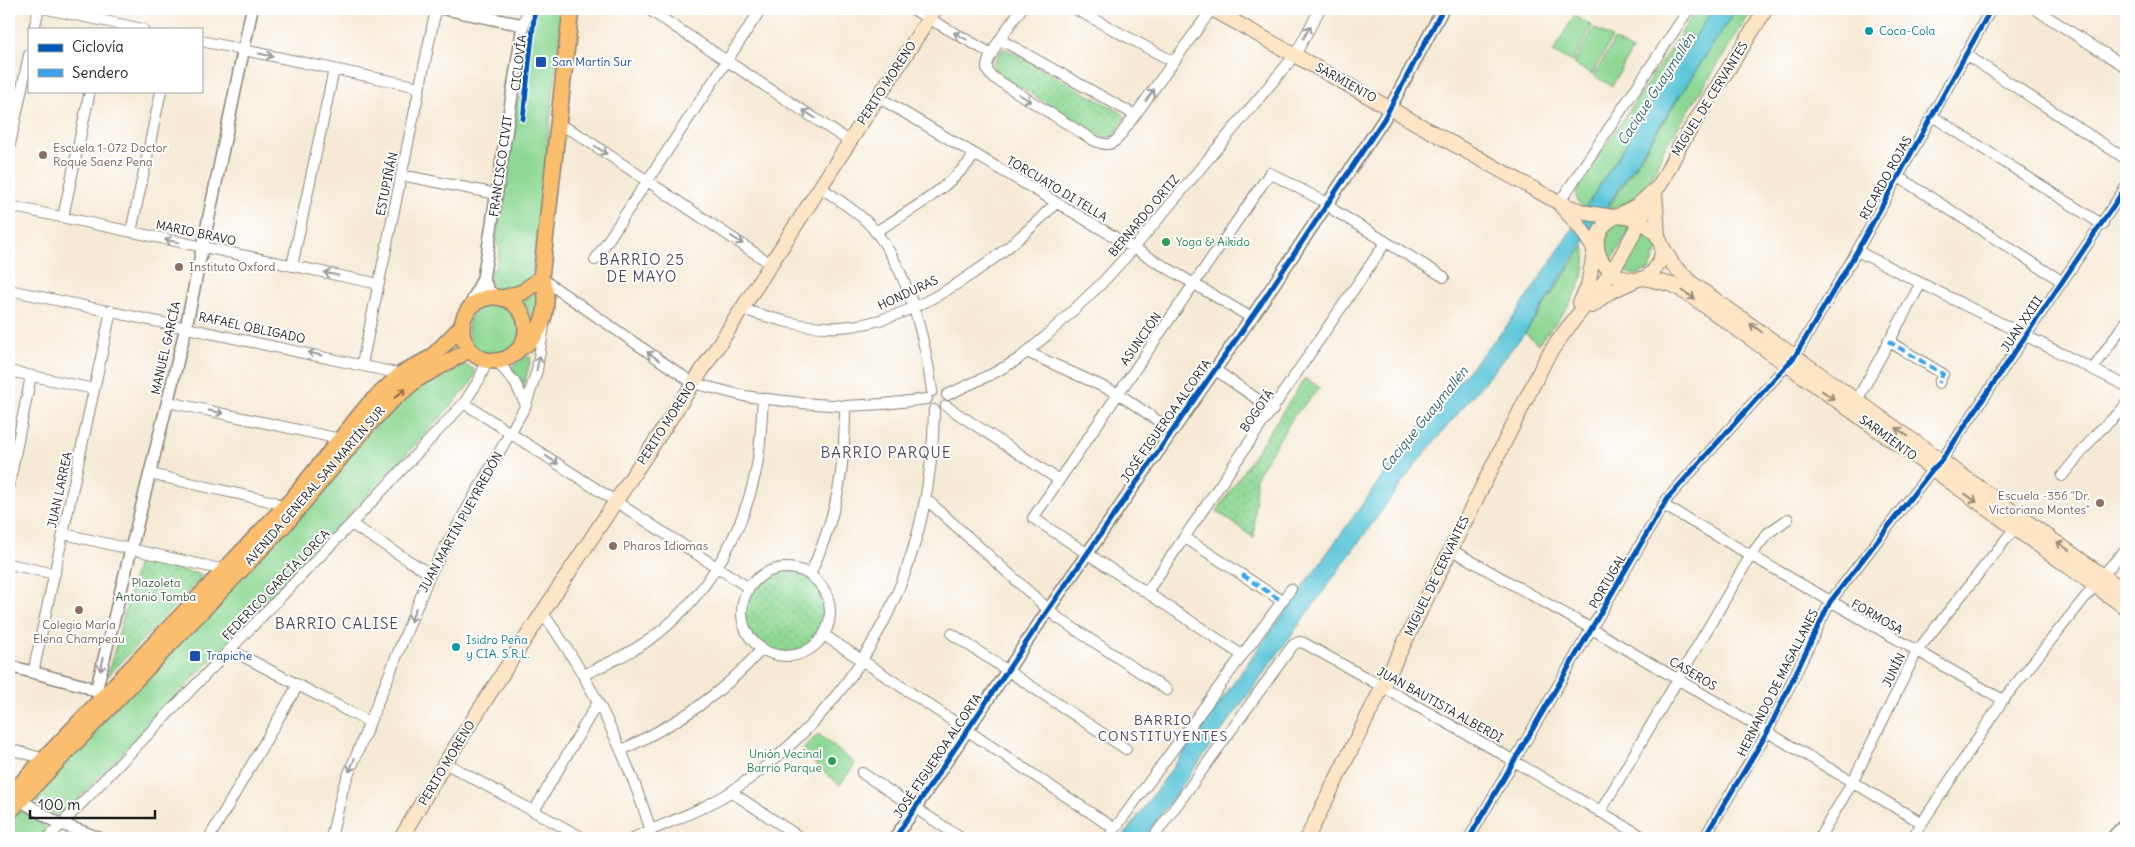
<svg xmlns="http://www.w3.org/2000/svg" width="2135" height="847" viewBox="0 0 2135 847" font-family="Delius,sans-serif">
	<defs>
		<pattern id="park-dots" width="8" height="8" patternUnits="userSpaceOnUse" patternTransform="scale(1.25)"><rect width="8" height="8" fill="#8cd793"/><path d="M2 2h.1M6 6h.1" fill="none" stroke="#78b87e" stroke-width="1.8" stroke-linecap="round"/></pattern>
	</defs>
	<rect width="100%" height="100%" fill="#fff"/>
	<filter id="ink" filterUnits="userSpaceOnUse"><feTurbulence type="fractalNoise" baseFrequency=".02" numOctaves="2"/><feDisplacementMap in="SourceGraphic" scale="10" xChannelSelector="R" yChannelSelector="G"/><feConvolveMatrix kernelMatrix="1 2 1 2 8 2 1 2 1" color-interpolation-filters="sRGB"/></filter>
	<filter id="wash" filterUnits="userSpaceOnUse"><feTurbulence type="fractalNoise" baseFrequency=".0096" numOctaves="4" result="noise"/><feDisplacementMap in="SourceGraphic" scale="20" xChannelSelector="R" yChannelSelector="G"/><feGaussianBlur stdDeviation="1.12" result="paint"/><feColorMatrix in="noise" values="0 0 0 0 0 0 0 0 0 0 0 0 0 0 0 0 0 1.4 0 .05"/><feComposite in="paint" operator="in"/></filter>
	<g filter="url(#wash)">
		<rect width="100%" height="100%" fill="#f6ead6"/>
		<path fill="#8cd793" stroke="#547a58" d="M533 9H563L533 270C529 285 516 287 503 291L489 283 488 267 495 270 500 249 496 242 514 103 523 94Z
			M1697 9H1713L1585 209C1576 202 1574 196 1579 185Z
			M1736 9H1753L1663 151 1648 185 1634 199 1619 207 1606 211Z
			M1574 16 1592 26 1572 62 1553 52Z
			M1594 28 1612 38 1592 74 1573 64Z
			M1614 40 1632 50 1612 86 1594 76Z
			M1616 222 1634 223 1610 263 1604 253 1603 235Z
			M1643 227 1658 248 1650 269 1636 275 1618 270Z
			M1584 246C1592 284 1560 317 1538 344L1525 333Z
			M536 290 539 293 536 318 533 322 528 310 522 301Z
			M468 329a26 26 0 1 1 52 0a26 26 0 1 1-52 0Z
			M528 356 531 358 524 385 510 368Z
			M464 365 472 368 475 371 474 377 471 383 435 424 65 813 57 815 35 801 34 796 355 448C389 412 415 381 464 365Z
			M818 734 855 764 840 785 801 752Z
			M17 811C28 810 43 820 47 830L41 838H9V816Z"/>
		<path fill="url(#park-dots)" stroke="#547a58" d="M1002 49H1006L1122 113 1125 116 1124 121 1113 136 1105 138 1099 135 995 72 993 64Z
			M1305 378 1320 388 1294 416 1256 476 1254 538 1217 511Z
			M138 562 204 575 107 677Z
			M742 612a44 44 0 1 1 88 0a44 44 0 1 1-88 0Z"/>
		<path fill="#5dc6d9" stroke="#3c717a" d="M1713 9H1736L1525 333 1415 465 1144 838H1122L1410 438 1510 322 1548 266Z"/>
	</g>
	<g filter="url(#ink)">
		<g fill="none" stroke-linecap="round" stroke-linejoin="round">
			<defs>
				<path id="minor" d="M47 9 143 29
					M648 9 849 141
					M912 9 992 54
					M1021 9C1013 21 986 56 987 68 988 73 991 76 994 78L1093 140C1104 145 1111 147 1119 137L1212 9
					M1075 9 1174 62
					M2035 9 2126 67
					M523 25 528 9
					M34 29 39 9
					M1001 40 1135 115
					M201 41 419 87
					M1965 54 2126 159
					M878 97 1250 317
					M1932 116 2103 225
					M559 125 576 133 771 264
					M9 149 29 55
					M401 175 497 194
					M1897 176 2063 282
					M820 187C837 199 854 209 869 224 907 265 925 337 932 391
					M1559 203 1689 9
					M9 206 379 284
					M63 217 90 91
					M131 232 161 91
					M875 232C912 210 948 189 975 155
					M1857 251 2126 386
					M595 260 761 9
					M292 266 334 69
					M541 278 693 383 744 396 801 403 845 406 884 404 927 399
					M9 290 401 374
					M742 309C774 319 805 329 839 327 916 324 1005 256 1056 203
					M1888 341 1943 374 1939 383
					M1027 352 1119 394 1171 430
					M498 362 515 383 526 405
					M362 364 436 9
					M1214 369 1273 410
					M2093 369 2126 321
					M9 371 94 389
					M947 395 994 373 1017 360 1046 336 1100 285 1134 248 1295 55 1320 9
					M1857 400 1921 283
					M168 402 345 440
					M464 403 749 588
					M946 406 1059 480
					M150 474 274 502 287 511
					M2062 476 2098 432 2119 413 2126 404
					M9 485 31 376
					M926 499 1058 618 1167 690
					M1663 505 2003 700
					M351 524 430 574
					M64 534 229 571
					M1184 537 1282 601
					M1450 549 1592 629 1922 823
					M9 564 55 574
					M742 612a44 44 0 1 1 88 0a44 44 0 1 1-88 0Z
					M810 575C837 514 845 473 845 406
					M1147 592 1386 242
					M542 612C591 679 626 752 651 831
					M952 634 1126 749
					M824 635 1115 829
					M231 650 369 722
					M1242 655 1033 518 1270 173 1327 203 1335 211 1444 277
					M33 673 111 311
					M583 675C613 661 644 647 668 625 711 587 743 530 755 475 761 450 761 424 763 399
					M9 749 45 759
					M622 750C679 722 719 697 762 649
					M445 763 583 838
					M862 773 961 838
					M731 792 801 838
					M534 811 598 702
					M1600 812 1751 555 1768 533 1788 519
					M48 838 351 524 464 403 479 380 487 361
					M209 838 298 685
					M331 838 343 788 430 574 526 405 537 370 544 325
					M633 838C666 823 701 811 732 791 863 703 932 567 934 410
					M1108 838 1291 589
					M1153 838 1293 645 1299 642 1304 643 1497 751 1645 838
					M1469 838 1667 499 1795 356 1857 251 1991 9
					M1704 838 1767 733 1830 602 1932 470 1942 460 2126 187
					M1819 838 1852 783 1917 651 2014 529
					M1912 838 2003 700 2103 575 2126 549"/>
				<path id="tertiary" d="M445 9 523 25 487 255 483 278 468 310
					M483 278 489 291 499 298
					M9 666 85 686 100 694
					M96 691 186 327 252 9
					M14 796 56 822 99 838
					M895 838 1048 610 1260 305 1384 119 1443 9
					M2112 838 2126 823"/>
				<path id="secondary" d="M1212 9 1559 203 1587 213 1614 217
					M1655 191 1658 236
					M1561 206 1580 227 1596 252
					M1618 216 1638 205 1660 185 1681 144 1766 9
					M1618 216C1645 217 1676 240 1655 269 1635 297 1586 265 1599 234 1603 225 1608 219 1618 216Z
					M1661 244 1673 265 1693 284 2126 592
					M1644 278 1673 285 1694 298 2126 608
					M1580 303 1588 286 1595 247
					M1592 306 1608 293 1636 280
					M401 838 445 763 508 665 716 349 935 9
					M1307 838 1546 359C1564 329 1588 304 1609 275 1627 249 1641 219 1655 190"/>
				<path id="primary" d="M462 329a32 32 0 1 1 64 0a32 32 0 1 1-64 0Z
					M503 298 523 292 541 278 571 9
					M524 346C544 331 552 302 541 278
					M9 796 293 498 368 405 401 374 432 357 461 327
					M9 812 287 522 367 426 388 404 416 380 469 350"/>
			</defs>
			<use href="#minor" stroke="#898379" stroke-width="12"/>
			<use href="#tertiary" stroke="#898379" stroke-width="14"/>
			<use href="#secondary" stroke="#898379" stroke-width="16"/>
			<use href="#primary" stroke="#898379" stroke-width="18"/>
			<use href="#minor" stroke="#fff" stroke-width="10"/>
			<use href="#tertiary" stroke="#fff" stroke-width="11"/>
			<use href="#secondary" stroke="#fde5c5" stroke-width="14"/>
			<use href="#primary" stroke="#fbbd6e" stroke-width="15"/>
			<path stroke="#3da2ea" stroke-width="4" stroke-dasharray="8 4" stroke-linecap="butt" d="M1888 341 1943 374 1939 383
				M1242 575 1282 601"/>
			<defs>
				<path id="cycleway" d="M523 119 535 9
					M895 838 1048 610 1260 305 1384 119 1443 9
					M1469 838 1667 499 1795 356 1857 251 1991 9
					M1704 838 1767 733 1830 602 1932 470 1942 460 2126 187"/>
			</defs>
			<use href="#cycleway" stroke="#fff" stroke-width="8"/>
			<use href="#cycleway" stroke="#0057b8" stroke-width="5"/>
		</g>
		<defs><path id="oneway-shaft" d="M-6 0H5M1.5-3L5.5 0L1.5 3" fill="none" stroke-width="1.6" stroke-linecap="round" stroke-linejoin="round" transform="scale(1.25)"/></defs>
		<g stroke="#999">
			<use href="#oneway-shaft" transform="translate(1307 32) rotate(-61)"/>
			<use href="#oneway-shaft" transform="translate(960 36) rotate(-151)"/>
			<use href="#oneway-shaft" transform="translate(266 55) rotate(12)"/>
			<use href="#oneway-shaft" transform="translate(1150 95) rotate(-54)"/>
			<use href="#oneway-shaft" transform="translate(1025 98) rotate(32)"/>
			<use href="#oneway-shaft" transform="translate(809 114) rotate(-147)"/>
			<use href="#oneway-shaft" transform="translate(601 150) rotate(34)"/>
			<use href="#oneway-shaft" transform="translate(737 240) rotate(34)"/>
			<use href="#oneway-shaft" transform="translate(172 241) rotate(-168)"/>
			<use href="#oneway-shaft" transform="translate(331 274) rotate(-168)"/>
			<use href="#oneway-shaft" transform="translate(315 354) rotate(-168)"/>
			<use href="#oneway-shaft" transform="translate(653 356) rotate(-145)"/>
			<use href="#oneway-shaft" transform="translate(538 363) rotate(-78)"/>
			<use href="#oneway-shaft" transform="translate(216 412) rotate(12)"/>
			<use href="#oneway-shaft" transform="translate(552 460) rotate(33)"/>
			<use href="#oneway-shaft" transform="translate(413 615) rotate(112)"/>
			<use href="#oneway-shaft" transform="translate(102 664) rotate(104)"/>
			<use href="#oneway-shaft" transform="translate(352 765) rotate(111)"/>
		</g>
		<g stroke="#988b79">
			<use href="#oneway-shaft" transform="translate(1689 295) rotate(33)"/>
			<use href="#oneway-shaft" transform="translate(1756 328) rotate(-145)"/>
			<use href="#oneway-shaft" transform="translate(1828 395) rotate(36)"/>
			<use href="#oneway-shaft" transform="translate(1902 432) rotate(-145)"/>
			<use href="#oneway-shaft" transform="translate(1971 498) rotate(36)"/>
			<use href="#oneway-shaft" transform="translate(2063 546) rotate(-145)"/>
		</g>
		<use stroke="#8c6c45" href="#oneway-shaft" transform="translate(400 393) rotate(-41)"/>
	</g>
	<g fill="#0f9aa8" stroke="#fff" stroke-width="2">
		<circle cx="1869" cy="31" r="5"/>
		<circle cx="456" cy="647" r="5"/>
	</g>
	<g fill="#1a4fb4" stroke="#fff" stroke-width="2">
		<rect x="535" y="56" width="12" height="12" rx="2.5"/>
		<rect x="189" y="650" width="12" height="12" rx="2.5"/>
	</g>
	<g fill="#8d6e63" stroke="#fff" stroke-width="2">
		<circle cx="43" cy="155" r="5"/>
		<circle cx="179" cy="267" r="5"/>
		<circle cx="2100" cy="503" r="5"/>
		<circle cx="613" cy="546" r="5"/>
		<circle cx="79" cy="610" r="5"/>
	</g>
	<g fill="#2e9e5b" stroke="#fff" stroke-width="2">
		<circle cx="1166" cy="242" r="5"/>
		<circle cx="832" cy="761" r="5"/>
	</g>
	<g text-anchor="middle" stroke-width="4" stroke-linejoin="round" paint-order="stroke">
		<g font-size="12" fill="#0d838f" stroke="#fff" text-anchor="start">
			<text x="1879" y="35">Coca-Cola</text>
			<text x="466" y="644">Isidro Peña<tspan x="466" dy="14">y CIA. S.R.L.</tspan></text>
		</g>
		<g font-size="12" fill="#164399" stroke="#fff" text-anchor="start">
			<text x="552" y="66">San Martín Sur</text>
			<text x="206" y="660">Trapiche</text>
		</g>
		<g font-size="12" fill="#1c1c1c" stroke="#fff">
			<text transform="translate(519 63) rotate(-83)" y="4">CICLOVÍA</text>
			<text transform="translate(887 83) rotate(-57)" y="4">PERITO MORENO</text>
			<text transform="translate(1346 83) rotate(29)" y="4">SARMIENTO</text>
			<text transform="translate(1710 99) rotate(-58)" y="4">MIGUEL DE CERVANTES</text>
			<text transform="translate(501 166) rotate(-82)" y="4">FRANCISCO CIVIT</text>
			<text transform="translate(1886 178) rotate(-61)" y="4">RICARDO ROJAS</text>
			<text transform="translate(387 184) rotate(-78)" y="4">ESTUPIÑÁN</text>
			<text transform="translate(1057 189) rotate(31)" y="4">TORCUATO DI TELLA</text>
			<text transform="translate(1144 216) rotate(-50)" y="4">BERNARDO ORTIZ</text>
			<text transform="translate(196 233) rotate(12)" y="4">MARIO BRAVO</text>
			<text transform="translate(908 293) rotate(-25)" y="4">HONDURAS</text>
			<text transform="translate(2022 324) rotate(-56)" y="4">JUAN XXIII</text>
			<text transform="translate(252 328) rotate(12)" y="4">RAFAEL OBLIGADO</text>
			<text transform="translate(1141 339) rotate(-55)" y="4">ASUNCIÓN</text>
			<text transform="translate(166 348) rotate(-77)" y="4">MANUEL GARCÍA</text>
			<text transform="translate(1257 411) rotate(-55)" y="4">BOGOTÁ</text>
			<text transform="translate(1166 421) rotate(-55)" y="4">JOSÉ FIGUEROA ALCORTA</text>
			<text transform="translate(667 423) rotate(-57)" y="4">PERITO MORENO</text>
			<text transform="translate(1888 438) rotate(36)" y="4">SARMIENTO</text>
			<text transform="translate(315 486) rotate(-49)" y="4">AVENIDA GENERAL SAN MARTÍN SUR</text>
			<text transform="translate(60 490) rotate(-78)" y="4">JUAN LARREA</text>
			<text transform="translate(461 522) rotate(-61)" y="4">JUAN MARTÍN PUEYRREDÓN</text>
			<text transform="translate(1437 576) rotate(-64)" y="4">MIGUEL DE CERVANTES</text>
			<text transform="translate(1608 581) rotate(-60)" y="4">PORTUGAL</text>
			<text transform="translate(276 585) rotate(-46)" y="4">FEDERICO GARCÍA LORCA</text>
			<text transform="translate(1877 617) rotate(30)" y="4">FORMOSA</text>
			<text transform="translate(1894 670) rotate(-64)" y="4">JUNÍN</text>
			<text transform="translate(1693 674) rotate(31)" y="4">CASEROS</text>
			<text transform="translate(1778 683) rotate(-63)" y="4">HERNANDO DE MAGALLANES</text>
			<text transform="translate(1440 705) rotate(29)" y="4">JUAN BAUTISTA ALBERDI</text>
			<text transform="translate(938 756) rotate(-56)" y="4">JOSÉ FIGUEROA ALCORTA</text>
			<text transform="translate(447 763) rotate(-59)" y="4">PERITO MORENO</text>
		</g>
		<g font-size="12" fill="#785e54" stroke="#fff" text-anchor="start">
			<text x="53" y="152">Escuela 1-072 Doctor<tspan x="53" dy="14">Roque Saenz Pena</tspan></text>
			<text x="189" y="271">Instituto Oxford</text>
			<text x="2090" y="500" text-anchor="end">Escuela -356 "Dr.<tspan x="2090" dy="14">Victoriano Montes"</tspan></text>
			<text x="623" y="550">Pharos Idiomas</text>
			<text x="79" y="629" text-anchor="middle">Colegio María<tspan x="79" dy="14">Elena Champeau</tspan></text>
		</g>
		<g font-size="12" fill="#27864d" stroke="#fff" text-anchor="start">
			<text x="1176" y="246">Yoga &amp; Aikido</text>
			<text x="822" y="758" text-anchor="end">Unión Vecinal<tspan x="822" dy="14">Barrio Parque</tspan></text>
		</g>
		<g font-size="12" fill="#435d46" stroke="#fff">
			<text x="156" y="587">Plazoleta<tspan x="156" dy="14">Antonio Tomba</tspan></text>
		</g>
		<g font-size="14" font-style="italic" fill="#366068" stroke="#fff">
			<text transform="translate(1656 89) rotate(-57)" y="5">Cacique Guaymallén</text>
			<text transform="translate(1424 419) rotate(-51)" y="5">Cacique Guaymallén</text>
		</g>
		<g font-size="14" letter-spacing="1" fill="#504a59" stroke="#fff">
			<text x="1163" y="725">BARRIO<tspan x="1163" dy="16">CONSTITUYENTES</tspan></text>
		</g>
		<g font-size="15" letter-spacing="1" fill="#504a59" stroke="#fff">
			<text x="642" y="265">BARRIO 25<tspan x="642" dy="17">DE MAYO</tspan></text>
			<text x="886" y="458">BARRIO PARQUE</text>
			<text x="337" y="629">BARRIO CALISE</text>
		</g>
	</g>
	<rect width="2135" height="847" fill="none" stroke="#fff" stroke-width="30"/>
	<rect x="28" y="28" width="175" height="65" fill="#ffffff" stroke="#a4a4a4"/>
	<rect x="38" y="44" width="25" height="8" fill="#0057b8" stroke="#a4a4a4"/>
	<text x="72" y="52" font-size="15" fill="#1c1c1c">Ciclovía</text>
	<rect x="38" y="69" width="25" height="8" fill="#3da2ea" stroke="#a4a4a4"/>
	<text x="72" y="78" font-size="15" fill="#1c1c1c">Sendero</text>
	<path d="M30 810v8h125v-8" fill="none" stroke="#1c1c1c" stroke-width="2.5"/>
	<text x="38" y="810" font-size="15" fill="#1c1c1c" stroke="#ffffff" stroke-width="4" paint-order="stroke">100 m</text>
</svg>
